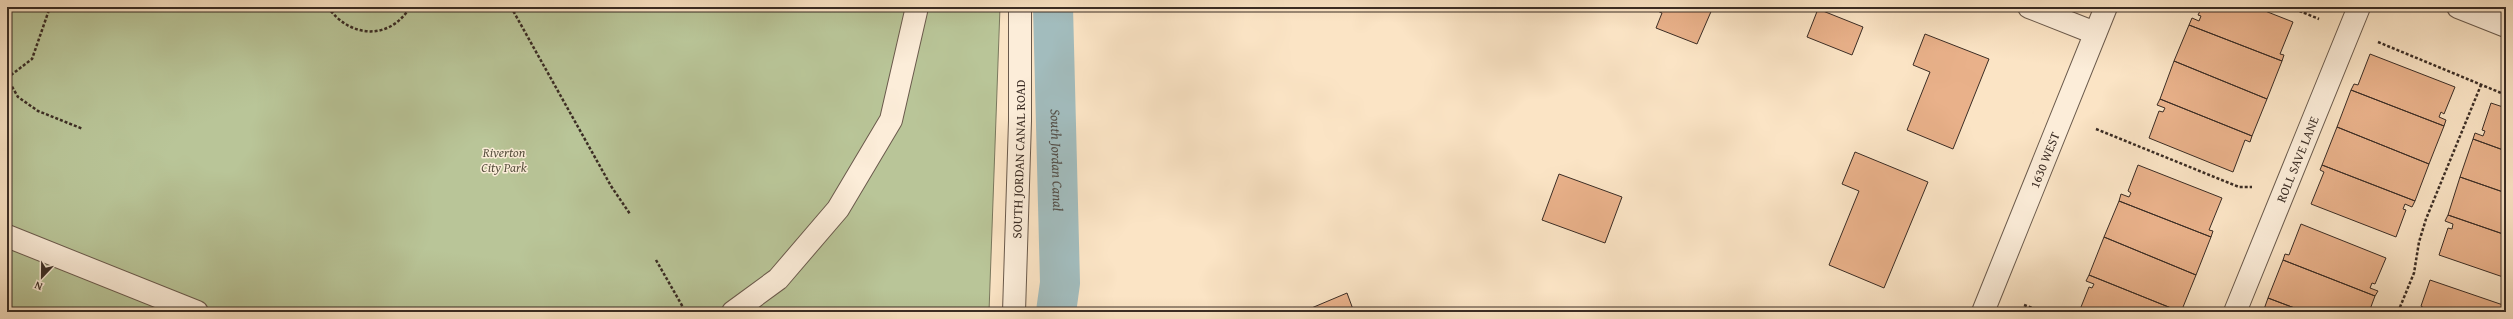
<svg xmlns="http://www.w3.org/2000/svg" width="2513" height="319" viewBox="0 0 2513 319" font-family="'Gentium Book Plus',serif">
	<rect width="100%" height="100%" fill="#fbe4c5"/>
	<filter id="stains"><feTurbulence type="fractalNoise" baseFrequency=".005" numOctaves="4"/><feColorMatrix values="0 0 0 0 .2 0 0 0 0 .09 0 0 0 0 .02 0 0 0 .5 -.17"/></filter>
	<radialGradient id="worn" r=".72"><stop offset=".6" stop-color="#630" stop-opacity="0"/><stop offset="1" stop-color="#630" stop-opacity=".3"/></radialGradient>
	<path fill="#b9c598" stroke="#7a785e" d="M7 7H1000L989 312H7Z"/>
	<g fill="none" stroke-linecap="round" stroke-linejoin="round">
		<path stroke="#a2bcbd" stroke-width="40" id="s1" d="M1053 7 1060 283 1056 312"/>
	</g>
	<path fill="#e9b18a" stroke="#3a2c24" d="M1648 7H1713L1697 44 1656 28 1662 13Z
		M2202 7H2255L2293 22 2280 54 2284 55 2282 61 2189 25 2192 18 2199 21 2201 16 2198 15Z
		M1818 9 1863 27 1852 55 1807 37Z
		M2189 25 2282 61 2267 99 2174 61Z
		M1925 34 1989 59 1953 149 1907 130 1930 72 1913 65Z
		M2370 54 2455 87 2444 114 2441 112 2439 117 2446 120 2444 126 2351 90 2354 84 2358 85Z
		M2174 61 2267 99 2252 136 2160 99Z
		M2351 90 2444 126 2429 164 2337 127Z
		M2160 99 2252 136 2250 142 2245 140 2233 172 2149 138 2159 111 2163 112 2165 108 2157 105Z
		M2491 103 2506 108V151L2473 139 2475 133 2483 136 2485 131 2482 130Z
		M2337 127 2429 164 2415 201 2322 165Z
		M2473 139 2506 151V193L2460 177Z
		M1855 152 1928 182 1884 288 1829 265 1859 191 1842 184Z
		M2138 165 2222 198 2209 230 2213 231 2211 237 2119 201 2121 194 2129 197 2131 193 2128 191Z
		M2322 165 2415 201 2412 207 2405 204 2403 209 2406 210 2396 237 2311 204 2324 172 2320 170Z
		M1559 174 1622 197 1605 243 1542 220Z
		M2460 177 2506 193V235L2448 215Z
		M2119 201 2211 237 2196 275 2104 237Z
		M2448 215 2506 235V278L2439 255 2448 228 2452 229 2453 224 2445 221Z
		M2301 224 2386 258 2375 284 2372 283 2370 288 2378 291 2375 296 2283 260 2285 254 2289 255Z
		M2104 237 2196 275 2181 312 2089 275Z
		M2283 260 2375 296 2369 312H2305L2268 298Z
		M2089 275 2181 312H2079L2089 287 2092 288 2094 284 2086 281Z
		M2430 280 2506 306V312H2423L2424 308 2421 306Z
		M1347 293 1354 312H1302Z
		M2268 298 2305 312H2263Z"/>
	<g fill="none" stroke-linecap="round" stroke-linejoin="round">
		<defs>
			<g id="minor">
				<path d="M2029 7 2095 33"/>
				<path d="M2458 7 2506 26"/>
				<path d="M7 236 197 312"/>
				<path d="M733 312 778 279 838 209 891 120 917 7"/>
				<path id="s2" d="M1014 312 1020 121V7"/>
				<path id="s3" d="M1983 312 2106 7"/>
				<path id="s4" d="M2235 312 2359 7"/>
			</g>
		</defs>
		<use href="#minor" stroke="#6a5a4c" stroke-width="24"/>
		<path stroke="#3a2c24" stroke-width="2.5" stroke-dasharray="3 2" stroke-linecap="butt" d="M328 7C349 38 390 41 410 7
			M511 7 611 186 630 214
			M2290 7 2319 19
			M2378 42 2506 95
			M7 78 18 97 38 111 83 129
			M7 78 32 59 50 7
			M2096 129 2239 187H2252
			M656 260 684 309
			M2024 305 2043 312
			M2398 312 2414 273 2419 242 2426 219 2481 85"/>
		<use href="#minor" stroke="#fcedd9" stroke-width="22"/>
	</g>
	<g text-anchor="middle" stroke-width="3" stroke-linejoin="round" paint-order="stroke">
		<g font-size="13" font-style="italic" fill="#5a5241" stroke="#fcedd9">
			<text x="504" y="157">Riverton<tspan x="504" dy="15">City Park</tspan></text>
		</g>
		<g font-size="13" fill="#3a2c24" stroke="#fcedd9">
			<text dy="5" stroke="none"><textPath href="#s3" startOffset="164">1630 WEST</textPath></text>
			<text dy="5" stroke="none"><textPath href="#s2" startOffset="153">SOUTH JORDAN CANAL ROAD</textPath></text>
			<text dy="5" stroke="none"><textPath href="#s4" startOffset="165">ROLL SAVE LANE</textPath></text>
		</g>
		<g font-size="14" font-style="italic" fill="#54504a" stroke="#fcedd9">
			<text dy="5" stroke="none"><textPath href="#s1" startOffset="153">South Jordan Canal</textPath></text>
		</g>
	</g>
	<rect width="2513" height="319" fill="none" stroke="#fbe4c5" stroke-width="24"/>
	<rect x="8" y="8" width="2497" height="303" fill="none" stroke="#3a2c24" stroke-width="2"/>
	<rect x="12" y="12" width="2489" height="295" fill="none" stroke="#3a2c24"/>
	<g transform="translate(42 277) rotate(202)" stroke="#fcedd9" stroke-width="3" paint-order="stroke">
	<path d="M0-3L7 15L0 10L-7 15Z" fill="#3a2c24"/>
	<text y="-6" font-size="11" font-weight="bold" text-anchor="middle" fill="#3a2c24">N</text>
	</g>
	<rect width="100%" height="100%" filter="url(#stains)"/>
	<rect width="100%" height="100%" fill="url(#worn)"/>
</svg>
